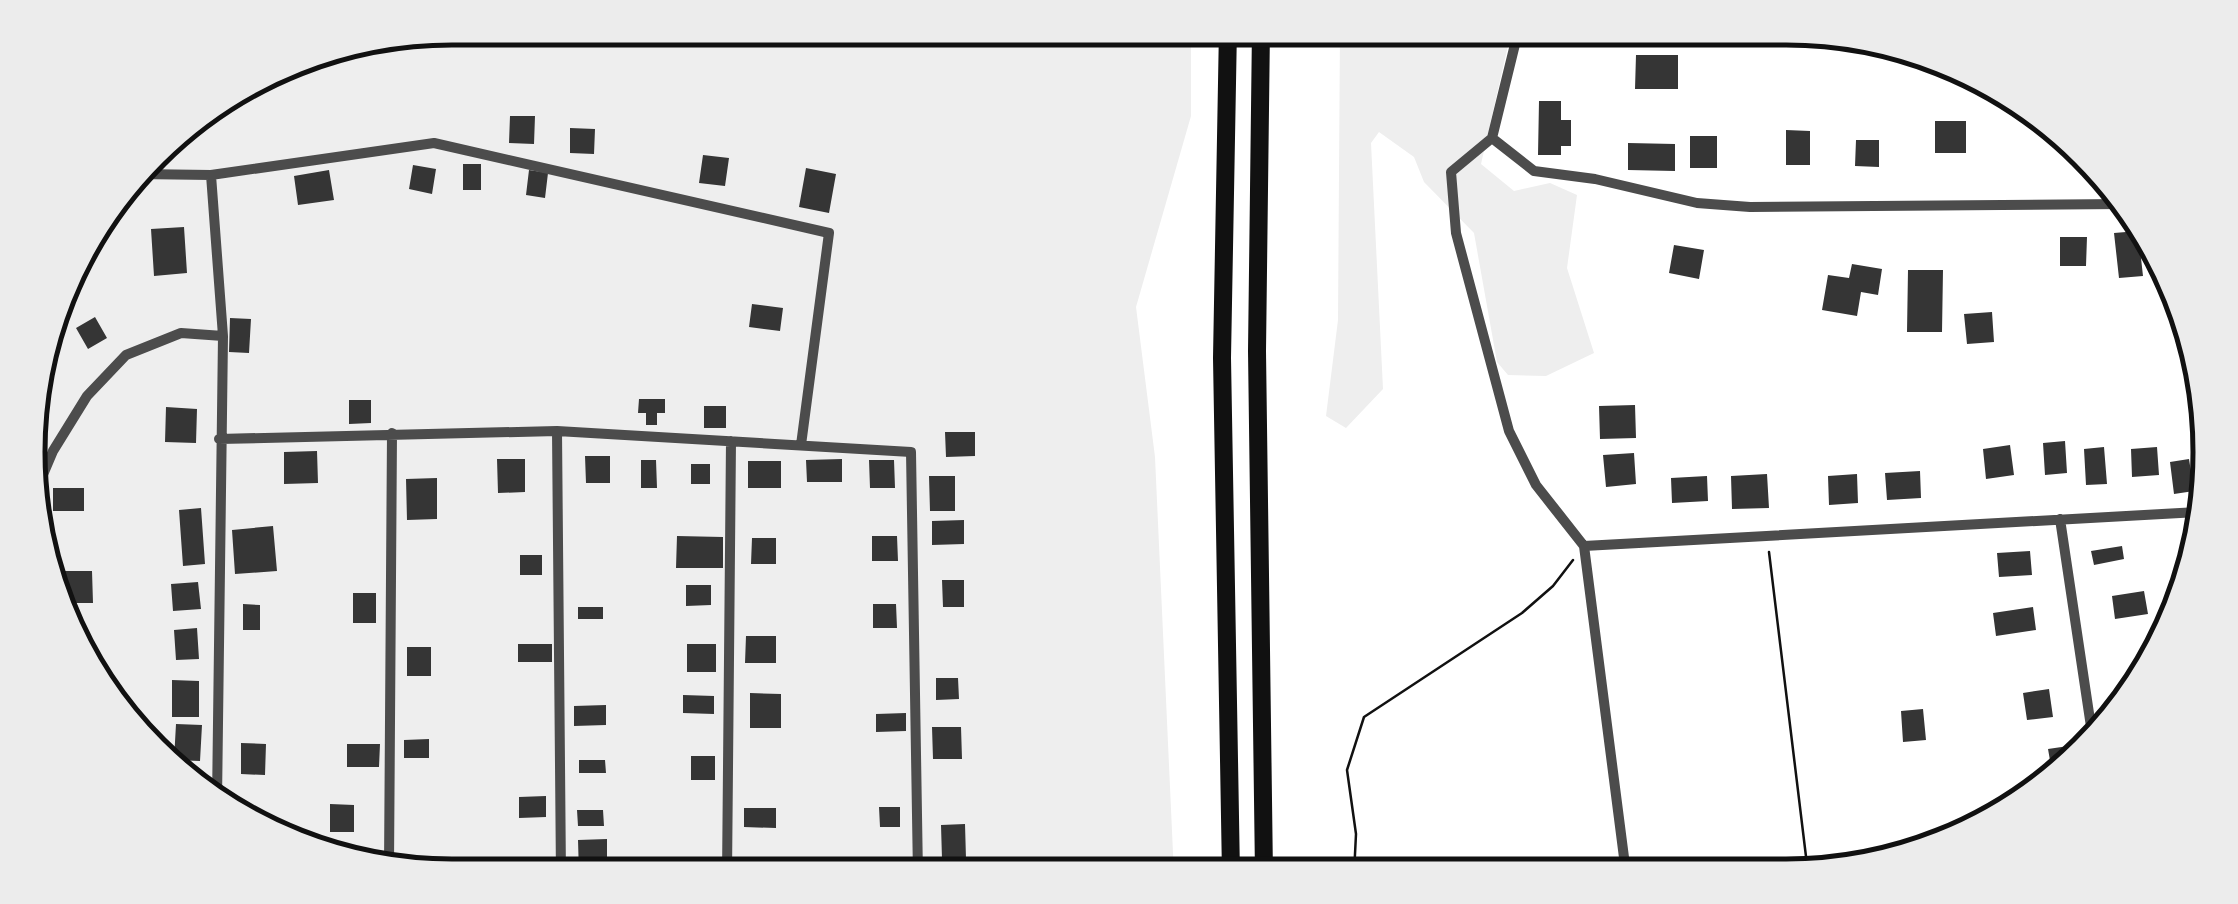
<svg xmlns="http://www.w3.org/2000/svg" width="2238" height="904" viewBox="0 0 2238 904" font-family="'PT Serif',serif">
	<rect width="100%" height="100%" fill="#fff"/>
	<path fill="#eee" d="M452 28H1191V116L1136 307 1155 457 1174 875 452 876 316 854 194 789 99 687 36 535 31 396 84 240 173 132 315 50Z
		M1340 28H1512L1481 164 1514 191 1550 183 1577 195 1567 268 1594 353 1546 376 1508 375 1497 362 1474 233 1424 182 1414 157 1379 132 1371 143 1383 389 1346 428 1326 416 1338 320Z"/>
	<path fill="#353535" d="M383 39 384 49 355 51V44Z
		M1636 55H1678V89H1635Z
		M1539 101H1561V120H1571V146H1561V155H1538Z
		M510 116H535L534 144 509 143Z
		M1935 121H1966V153H1935Z
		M570 128 595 129 594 154 570 153Z
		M1786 130 1810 131V165H1786Z
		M1690 136H1717V168H1690Z
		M1856 140H1879V167L1855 166Z
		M1628 143 1675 144V171L1628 170Z
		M2078 148 2088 162 2097 173 2081 175Z
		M703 155 729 158 725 186 699 183Z
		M463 164H481V190H463Z
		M413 165 436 169 432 194 409 189Z
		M806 168 836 174 829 213 799 207Z
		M329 170 334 200 298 205 294 176Z
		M529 170 548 173 545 198 526 195Z
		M184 227 187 273 154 276 151 229Z
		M2138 231 2143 276 2119 278 2114 233Z
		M2060 237H2087L2086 266H2060Z
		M1674 245 1704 250 1699 279 1669 273Z
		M1852 264 1882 269 1878 295 1861 292 1857 316 1822 310 1828 275 1849 278Z
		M1908 270H1943L1942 332H1907Z
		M752 304 783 308 780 331 749 327Z
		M1992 312 1994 342 1967 344 1964 314Z
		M95 317 107 338 88 349 76 328Z
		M230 318 251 319 249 353 229 352Z
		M31 398 46 405 33 437 32 435Z
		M639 399H665V413H657V425H646V413H638Z
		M349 400H371V423L349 424Z
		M1635 405 1636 438 1600 439 1599 406Z
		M704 406H726V428H704Z
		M166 407 197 409 196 443 165 442Z
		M945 432H975V456L946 457Z
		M2065 441 2067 473 2045 475 2043 443Z
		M2010 445 2014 475 1986 479 1983 449Z
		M2104 447 2107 484 2086 485 2084 449Z
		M2157 447 2159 475 2132 477 2131 449Z
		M317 451 318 483 284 484V452Z
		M1634 453 1636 484 1606 487 1603 455Z
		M585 456H610V483H586Z
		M497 459H525V492L498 493Z
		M842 459V482H807L806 460Z
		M2189 459 2194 491 2174 494 2170 462Z
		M641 460H656L657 488H641Z
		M869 460H894L895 488H870Z
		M748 461H781V488H748Z
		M691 464H710V484H691Z
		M1920 471 1921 498 1887 500 1885 473Z
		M1767 474 1769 508 1732 509 1731 476Z
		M1857 474 1858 503 1829 505 1828 476Z
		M929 476H955V511H930Z
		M1707 476 1708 501 1672 503 1671 478Z
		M437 478V519L407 520 406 479Z
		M53 488H84V511H53Z
		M201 508 205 564 183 566 179 510Z
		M964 520V544L932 545V521Z
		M273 526 277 571 235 574 232 530Z
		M677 536 723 537V568H676Z
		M872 536H897L898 561H872Z
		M752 538H776V564H751Z
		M2122 546 2124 559 2094 565 2091 551Z
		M2030 551 2032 575 1999 577 1997 553Z
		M520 555H542V575H520Z
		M54 571H92L93 603H64Z
		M942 580H964V607H943Z
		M198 582 201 609 173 611 171 584Z
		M686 585H711V605L686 606Z
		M2144 591 2148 614 2115 619 2112 596Z
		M353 593H376V623H353Z
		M243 604 260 605V630H243Z
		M873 604H896L897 628H873Z
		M578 607H603V619H578Z
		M2033 607 2036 630 1996 636 1993 613Z
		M197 628 199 659 176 660 174 630Z
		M746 636H776V663H745Z
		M518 644H552V662H518Z
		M687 644H716V672H687Z
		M407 647H431V676H407Z
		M936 678H958L959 699 936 700Z
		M172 680 199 681V717H172Z
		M2049 689 2053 717 2027 720 2023 693Z
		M750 693 781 694V728H750Z
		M683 695 714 696V714L683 713Z
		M606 705V725L574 726V706Z
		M1923 709 1926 740 1903 742 1901 711Z
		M906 713V731L876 732V714Z
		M176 724 202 725 200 761 174 760Z
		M932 727H961L962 759H933Z
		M429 739V758H404V740Z
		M241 743 266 744 265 775 241 774Z
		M347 744H380L379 767H347Z
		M2082 744 2083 751 2073 763 2051 766 2048 749Z
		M691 756H715V780H691Z
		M579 760H605L606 773H579Z
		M546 796V817L519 818V797Z
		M330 804 354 805V832H330Z
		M879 807H900V827H880Z
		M744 808H776V828L744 827Z
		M577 810H603L604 826H578Z
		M965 824 966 859H942L941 825Z
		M607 839V874H579L578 840Z
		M908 866V875H871V867Z"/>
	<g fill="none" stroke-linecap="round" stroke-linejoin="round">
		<path stroke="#111" stroke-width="2.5" d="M1769 552 1808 873
			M1354 874 1356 834 1347 770 1364 717 1522 613 1553 586 1573 560"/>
		<path stroke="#4c4c4c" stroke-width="10" d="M1519 28 1492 138 1451 172 1456 233 1509 431 1536 485 1584 546 1626 873
			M1492 138 1534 171 1595 179 1697 203 1750 207 2121 204
			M138 174 211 175 434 143 829 233 801 445
			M211 175 223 336 217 801
			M557 431 561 876
			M219 439 557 431 911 452 918 875
			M2060 519 2093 740
			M40 544 39 484 53 451 87 396 126 355 181 333 223 336
			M1584 546 2198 512
			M389 866 392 433
			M727 876 731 441"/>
		<path stroke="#111" stroke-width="18" d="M1228 28 1222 358 1231 874
			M1261 28 1257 351 1264 874"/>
	</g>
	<path d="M0 0H2238V904H0ZM452 45H1786A407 407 0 0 1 2193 452V452A407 407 0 0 1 1786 859H452A407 407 0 0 1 45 452V452A407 407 0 0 1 452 45Z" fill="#ececec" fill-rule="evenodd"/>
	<path fill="none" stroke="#111" stroke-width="5" d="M452 45H1786A407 407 0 0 1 2193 452V452A407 407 0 0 1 1786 859H452A407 407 0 0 1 45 452V452A407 407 0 0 1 452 45Z"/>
</svg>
